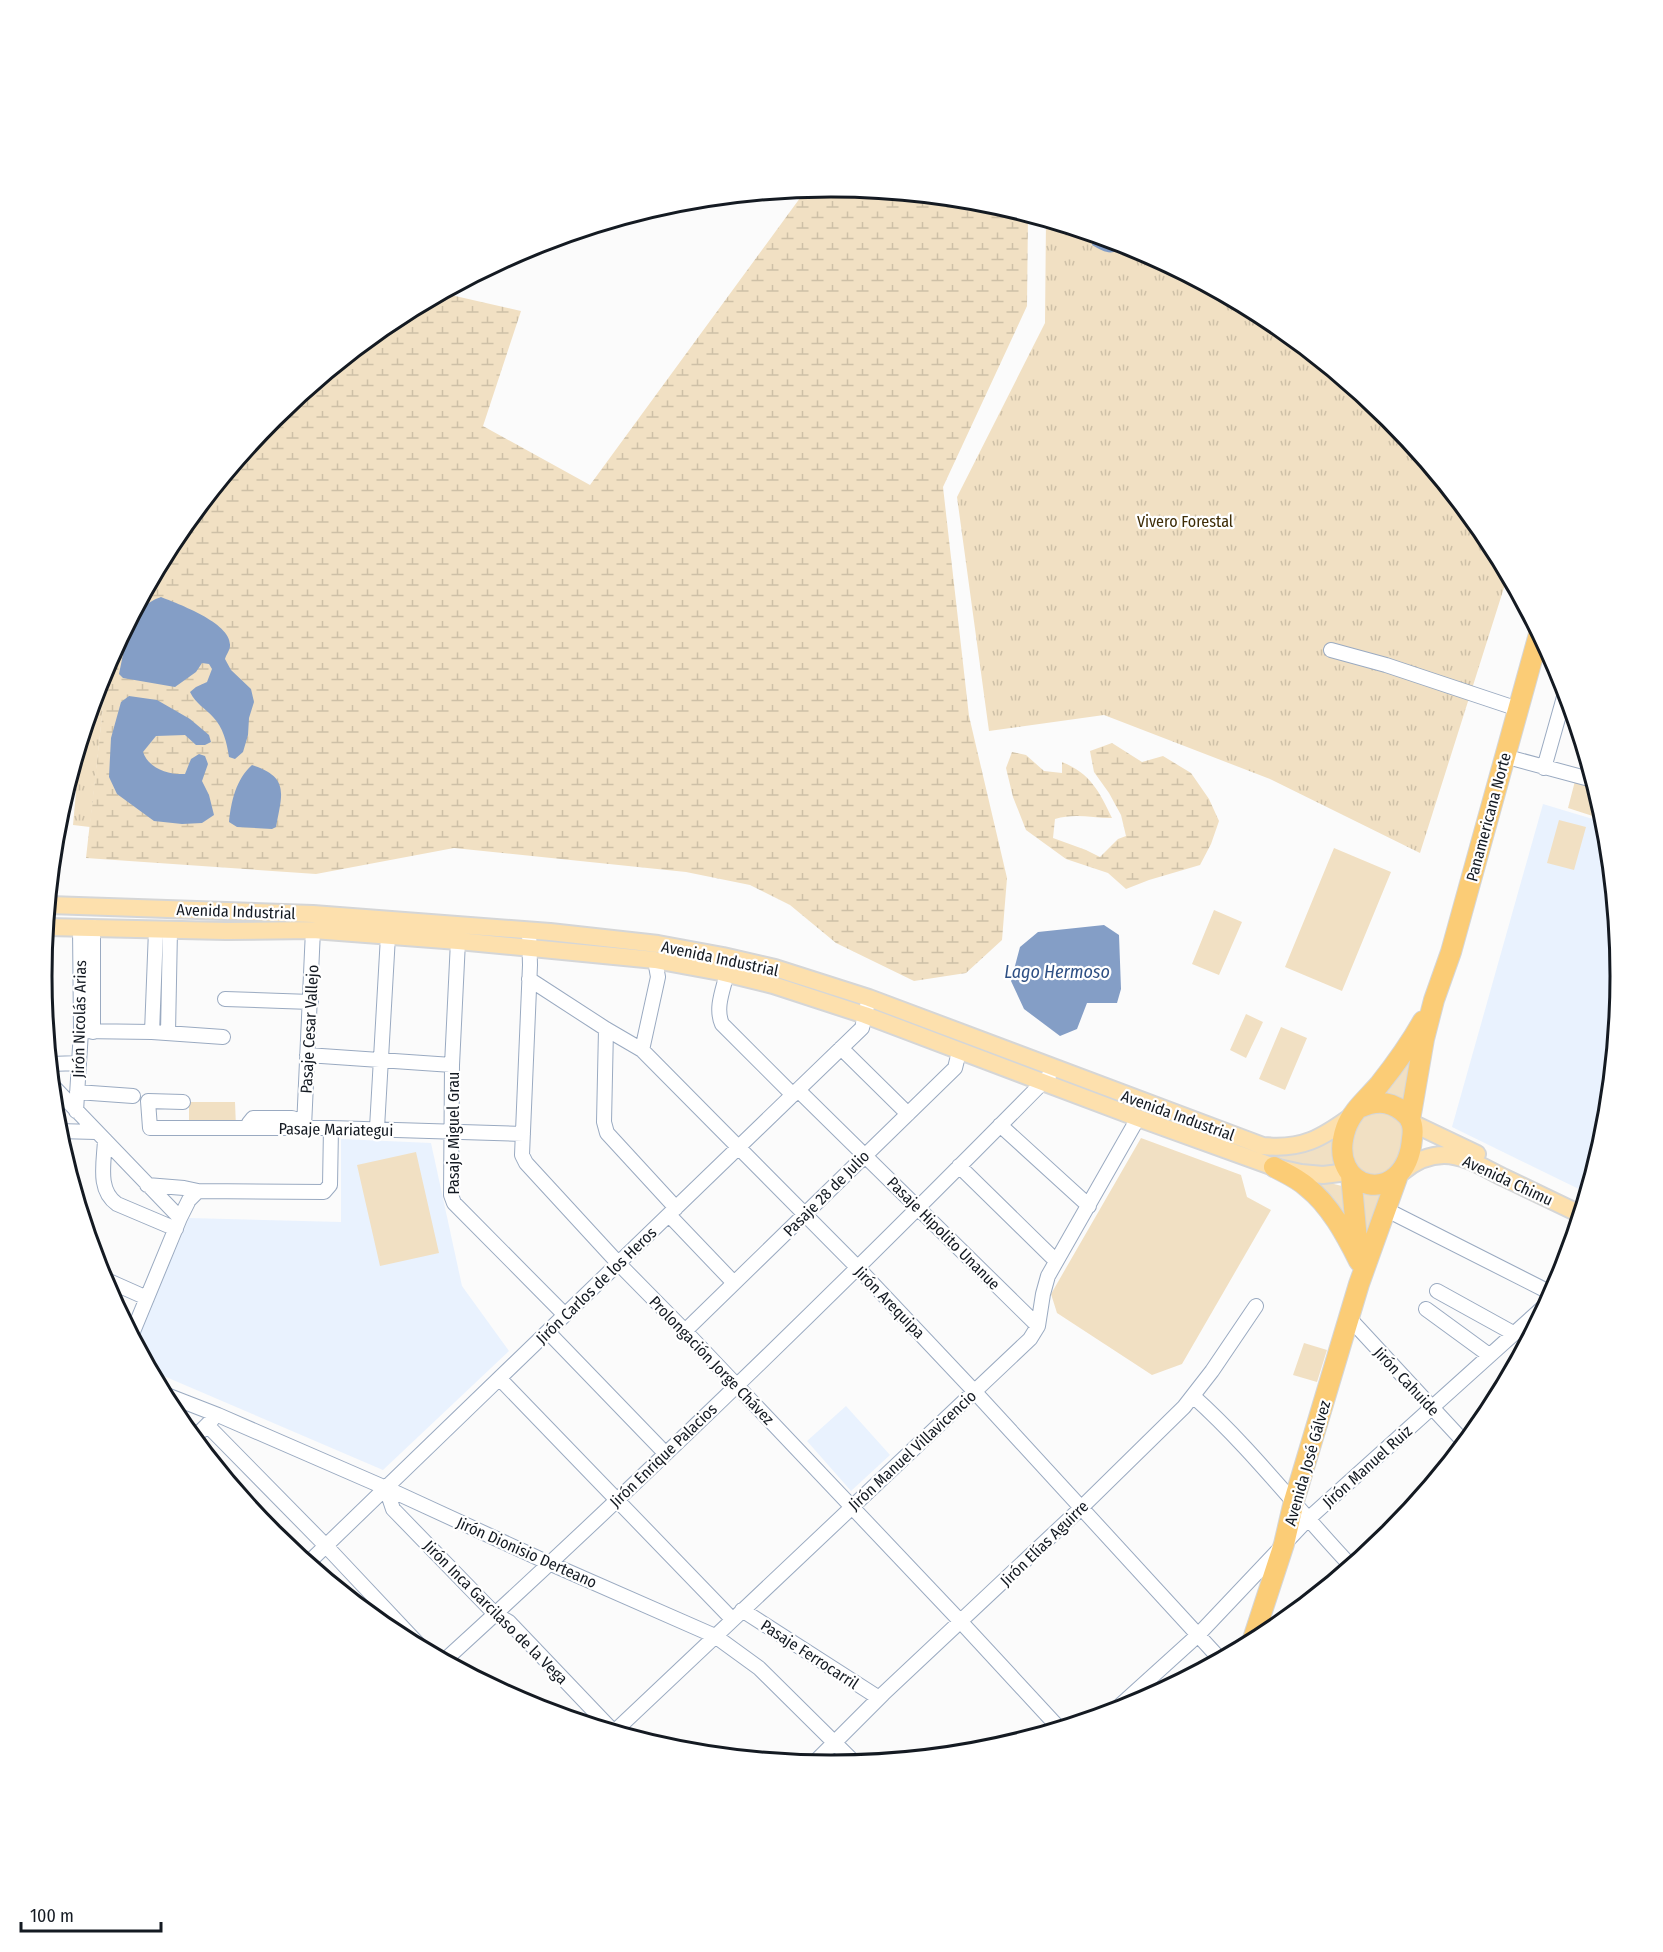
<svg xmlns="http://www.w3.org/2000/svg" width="1663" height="1952" viewBox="0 0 1663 1952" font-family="'Fira Sans Condensed',sans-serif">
	<defs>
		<pattern id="wetland-marsh" width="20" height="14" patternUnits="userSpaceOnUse" patternTransform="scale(1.5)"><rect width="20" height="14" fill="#f1e0c3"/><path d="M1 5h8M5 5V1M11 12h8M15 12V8" fill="none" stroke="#cec0a7"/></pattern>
		<pattern id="park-tufts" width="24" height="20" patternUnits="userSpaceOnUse" patternTransform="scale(1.5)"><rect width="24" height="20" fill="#f1e0c3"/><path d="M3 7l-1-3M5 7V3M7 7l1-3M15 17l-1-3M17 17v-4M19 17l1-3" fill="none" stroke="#cec0a7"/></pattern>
	</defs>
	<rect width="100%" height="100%" fill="#fbfbfb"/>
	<path fill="#e9f2fe" d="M1543 804 1606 823 1621 976 1606 1130 1587 1193 1452 1127Z
		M341 1139 431 1143 462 1286 509 1351 383 1470 152 1371 136 1342 189 1218 341 1222Z
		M846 1406 890 1455 851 1491 807 1441Z"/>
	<path fill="#f1e0c3" d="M1575 781 1595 787 1605 820 1568 808Z
		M1559 820 1586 827 1574 870 1547 863Z
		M1334 848 1391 872 1342 991 1285 967Z
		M1214 910 1242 922 1219 975 1192 964Z
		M1246 1014 1263 1022 1246 1058 1230 1050Z
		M1281 1027 1307 1038 1285 1090 1259 1079Z
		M1415 1046 1410 1105 1381 1091Z
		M1059 1077 1263 1153 1281 1156 1299 1154 1335 1138 1337 1165 1306 1171 1057 1082Z
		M189 1102H235L236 1127 189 1128Z
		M1375 1110C1388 1114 1397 1117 1404 1129L1397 1167 1380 1178 1358 1172 1348 1144 1359 1118Z
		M1141 1138 1241 1175 1247 1197 1271 1210 1182 1364 1152 1375 1057 1313 1051 1294Z
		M416 1152 439 1253 380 1266 357 1165Z
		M1314 1179 1342 1186 1349 1218 1347 1219 1315 1183Z
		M1359 1188 1382 1192 1366 1242Z
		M1304 1343 1327 1350 1317 1382 1293 1375Z"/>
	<path fill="url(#wetland-marsh)" d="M832 187 986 202 1028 215 1027 306 943 487 969 716 1007 878 1002 940 966 973 914 981 836 943 790 905 750 885 686 872 454 848 316 874 86 858 108 662 175 537 273 418 393 319 442 293 521 311 483 426 590 485 800 198 792 190Z
		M1112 743 1142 762 1163 756 1191 773 1209 799 1219 821 1211 844 1200 865 1149 880 1126 889 1108 873 1066 859 1026 830 1013 797 1006 768 1012 752 1026 755 1044 771 1062 773V762C1091 774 1099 791 1112 818 1091 818 1075 813 1055 819L1053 838 1086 850 1100 857 1118 839 1126 836 1121 815 1109 793 1094 772 1090 751Z"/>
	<path fill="url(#park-tufts)" d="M1046 220 1134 247 1270 320 1390 418 1488 538 1508 575 1420 853 1270 779 1104 715 989 731 957 497 1045 323Z
		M108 662 90 827 73 825 80 747 102 674Z"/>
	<path fill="#849ec6" d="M1095 235 1126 244C1113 257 1106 253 1092 245Z
		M161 597C178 604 232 623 230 646 230 650 226 655 225 659L231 670 251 689 254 702 249 718 248 735 243 752 235 759 229 757C227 743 223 727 213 717 205 708 196 704 190 692L196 687 207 682 212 669 209 664 202 663 196 672 175 687 123 678 119 674C126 644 128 608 161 597Z
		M129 696 157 700 190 719 209 735 211 742 205 745H196L185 735 156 736 143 752C149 769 169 775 185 774L191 759 199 754 205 756 208 764 202 781 209 795 214 815 202 823 182 824 154 821 117 794 109 777 111 738 121 702Z
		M252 765C290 777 282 794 276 827L272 829 237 827 229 822C231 802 236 779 252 765Z
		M1104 925 1119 935 1121 989 1117 1003H1087L1077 1029 1060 1036 1024 1009 1011 981 1020 947 1038 932Z"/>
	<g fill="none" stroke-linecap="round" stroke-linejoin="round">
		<defs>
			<path id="minor" d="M1331 650 1386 665 1518 709
				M1504 756 1593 780
				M1544 768 1566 690
				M93 927V1032
				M529 930 530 965 522 1155 526 1163 618 1263 685 1331 961 1622 1059 1728
				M458 941 452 1065 451 1195 454 1203 565 1315
				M727 973C723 990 715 1008 722 1024L793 1095
				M529 979 606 1029 642 1050 857 1267 974 1391 1220 1659
				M225 999 311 1002
				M606 1029 604 1122 607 1133 676 1208
				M81 1031 152 1032 223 1037
				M152 1032 156 930
				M168 1033 170 930
				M841 1048 908 1114
				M642 1050 658 977 655 960
				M307 1055 452 1065
				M51 1064 79 1063
				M53 1086 180 1218
				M798 1090 1038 1326
				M77 1092 133 1096
				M183 1102 148 1101 150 1128H331L523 1134
				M76 1111 81 1031 80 927
				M1000 1125 1089 1206
				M304 1127 313 930
				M248 1128 249 1123 253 1118H292L304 1122
				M377 1128 388 936
				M58 1131 96 1132
				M105 1140C104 1163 97 1190 117 1204L176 1229
				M959 1166 1056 1261
				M147 1185 184 1188 198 1191 324 1192 330 1185 331 1128
				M1385 1209 1553 1294
				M669 1215 734 1283
				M102 1278 147 1298
				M1437 1291 1513 1333
				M1426 1309 1489 1355
				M1350 1319 1465 1443
				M685 1331 955 1068 959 1052
				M548 1332 665 1453
				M132 1334 180 1218 189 1200 198 1191
				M500 1379 732 1619
				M164 1394 218 1415 386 1488 551 1564 715 1636 759 1668 855 1763
				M1193 1396C1251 1448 1298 1510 1351 1566
				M207 1425 326 1546 422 1648
				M194 1438 212 1420
				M386 1488 393 1509 495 1614 509 1622 613 1731
				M308 1563 862 1028 867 1006
				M742 1610 879 1698
				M445 1660C652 1471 853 1275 1049 1076
				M1114 1711 1198 1635 1307 1520 1548 1303
				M615 1731 1030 1339 1038 1326 1043 1294 1048 1276 1138 1118
				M813 1764 883 1694 1081 1508 1184 1407 1212 1371 1256 1306"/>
			<path id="major" d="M49 905 313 914 550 932 658 944 723 956 775 968 869 998 1263 1146C1302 1150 1322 1138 1352 1116
				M47 927 226 931 313 930 458 941 655 960 720 972 773 985 865 1015 1138 1118 1274 1167 1301 1173 1323 1175 1348 1172
				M1412 1123 1477 1154
				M1402 1172C1414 1162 1427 1155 1444 1155 1465 1155 1486 1169 1505 1178 1530 1190 1555 1202 1580 1214"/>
			<path id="highway" d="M1359 1108C1374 1101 1388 1100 1402 1111 1412 1118 1414 1127 1412 1139 1406 1210 1324 1192 1346 1128 1352 1111 1367 1099 1379 1085 1395 1065 1410 1044 1423 1021
				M1410 1120 1424 1039 1434 1000 1451 952 1539 634
				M1274 1167C1285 1173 1297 1178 1307 1187 1330 1205 1346 1235 1359 1261
				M1351 1175 1358 1251
				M1252 1642 1284 1544 1294 1501 1359 1284 1397 1178"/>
		</defs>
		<use href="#minor" stroke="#9aaac1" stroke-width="16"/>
		<use href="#major" stroke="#d5d6d7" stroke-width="20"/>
		<use href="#highway" stroke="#d5d6d7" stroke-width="22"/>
		<use href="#minor" stroke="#fff" stroke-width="14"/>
		<use href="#major" stroke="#fde0ad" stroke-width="16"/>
		<use href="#highway" stroke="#fbcc76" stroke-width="20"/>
	</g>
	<g text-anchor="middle" stroke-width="4.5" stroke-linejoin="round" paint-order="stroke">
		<g font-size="16" fill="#3e2c06" stroke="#fff">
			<text x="1185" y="527">Vivero Forestal</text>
		</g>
		<g font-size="16" fill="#141a22" stroke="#fff">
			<text transform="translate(1488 817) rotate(-75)" y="6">Panamericana Norte</text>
			<text transform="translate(236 911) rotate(2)" y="6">Avenida Industrial</text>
			<text transform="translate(720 958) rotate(12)" y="6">Avenida Industrial</text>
			<text transform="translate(79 1019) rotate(-89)" y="6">Jirón Nicolás Arias</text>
			<text transform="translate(309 1029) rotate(-87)" y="6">Pasaje Cesar Vallejo</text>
			<text transform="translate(1178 1115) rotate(20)" y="6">Avenida Industrial</text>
			<text transform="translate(336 1129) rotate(1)" y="6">Pasaje Mariategui</text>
			<text transform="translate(453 1133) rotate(-90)" y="6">Pasaje Miguel Grau</text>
			<text transform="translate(1508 1180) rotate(25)" y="6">Avenida Chimu</text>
			<text transform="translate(826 1193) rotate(-45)" y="6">Pasaje 28 de Julio</text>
			<text transform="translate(944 1233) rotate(45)" y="6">Pasaje Hipolito Unanue</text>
			<text transform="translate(596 1285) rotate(-44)" y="6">Jirón Carlos de los Heros</text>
			<text transform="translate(890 1302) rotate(46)" y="6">Jirón Arequipa</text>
			<text transform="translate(712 1360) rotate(46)" y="6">Prolongación Jorge Chávez</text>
			<text transform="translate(1407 1381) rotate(47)" y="6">Jirón Cahuide</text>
			<text transform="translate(912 1450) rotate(-43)" y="6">Jirón Manuel Villavicencio</text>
			<text transform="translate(663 1455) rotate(-44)" y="6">Jirón Enrique Palacios</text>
			<text transform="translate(1307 1463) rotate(-74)" y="6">Avenida José Gálvez</text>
			<text transform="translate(1367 1466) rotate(-42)" y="6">Jirón Manuel Ruiz</text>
			<text transform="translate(1044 1543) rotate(-44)" y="6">Jirón Elías Aguirre</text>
			<text transform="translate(527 1552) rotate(24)" y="6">Jirón Dionisio Derteano</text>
			<text transform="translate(496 1612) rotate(45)" y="6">Jirón Inca Garcilaso de la Vega</text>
			<text transform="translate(810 1654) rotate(33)" y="6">Pasaje Ferrocarril</text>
		</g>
		<g font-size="18" font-style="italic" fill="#2e5084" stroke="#fff">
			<text x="1057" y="978">Lago Hermoso</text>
		</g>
	</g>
	<path d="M0 0H1663V1952H0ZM52 976a779 779 0 1 1 1558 0a779 779 0 1 1-1558 0Z" fill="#fff" fill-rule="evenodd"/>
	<path fill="none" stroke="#141a22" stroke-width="3" d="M52 976a779 779 0 1 1 1558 0a779 779 0 1 1-1558 0Z"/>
	<path d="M21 1922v9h140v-9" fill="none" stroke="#141a22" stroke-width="3"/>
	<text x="30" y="1922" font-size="18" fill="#141a22" stroke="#ffffff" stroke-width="4.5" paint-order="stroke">100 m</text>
</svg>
